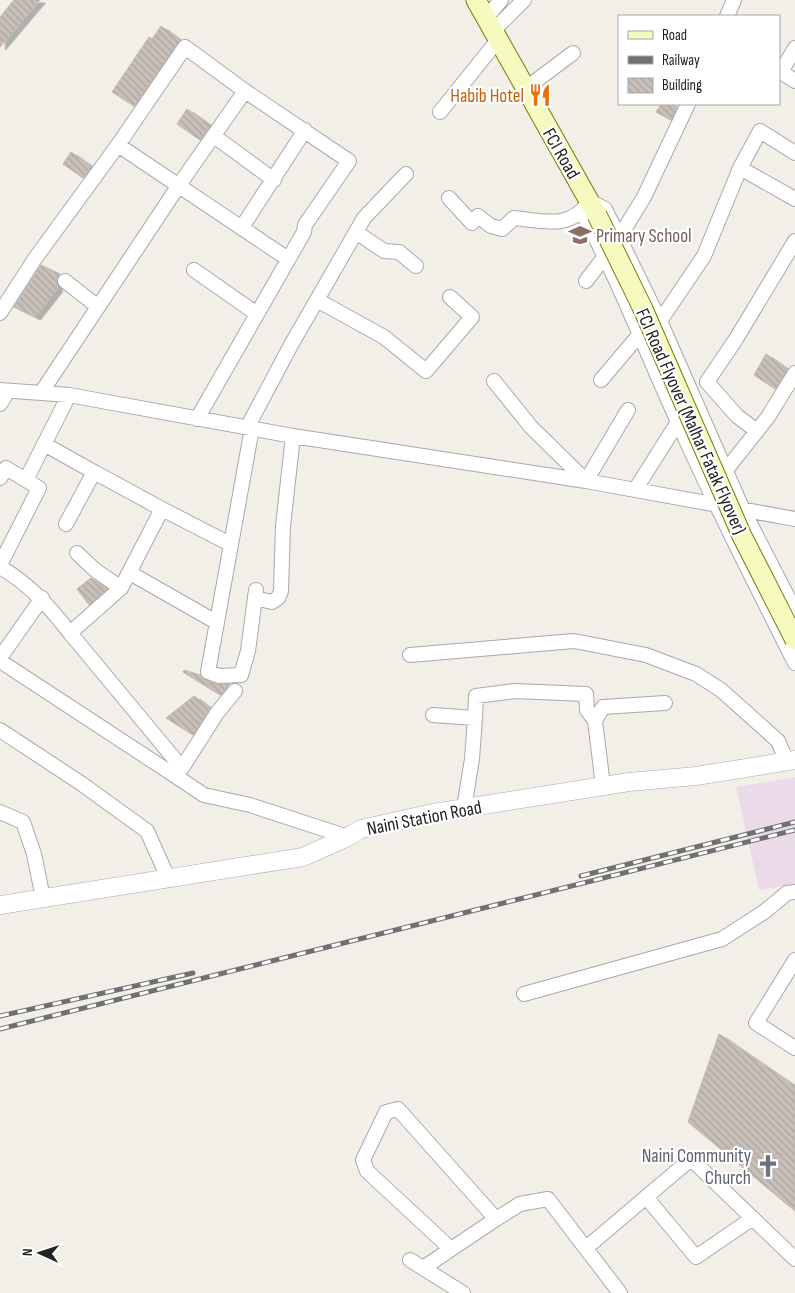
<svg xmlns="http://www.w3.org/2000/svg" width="795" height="1293" viewBox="0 0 795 1293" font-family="'Sofia Sans Condensed',sans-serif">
	<defs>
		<pattern id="building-back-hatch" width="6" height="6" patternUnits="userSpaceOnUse" patternTransform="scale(1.25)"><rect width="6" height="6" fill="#c7bfb8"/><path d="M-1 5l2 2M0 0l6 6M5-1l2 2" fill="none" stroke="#aba49e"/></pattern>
		<filter id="shadow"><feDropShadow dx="5.5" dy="3" stdDeviation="0" flood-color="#0004"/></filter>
	</defs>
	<rect width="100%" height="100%" fill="#f2efe9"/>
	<path fill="#ebdbe8" d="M795 777V884L759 890 736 787Z"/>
	<path fill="url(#building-back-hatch)" stroke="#c4b6ab" filter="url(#shadow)" d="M14 0H40L0 47V17Z
		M161 26 180 40 134 106 112 92 149 37 152 39Z
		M661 104H671L677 107 671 120 656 112Z
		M187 109 210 125 200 140 177 124Z
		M71 152 91 166 83 178 63 164Z
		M41 265 60 274 56 279 57 289 35 317 14 307Z
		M766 354 787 369 775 389 754 375Z
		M91 578 107 589 89 605 77 589Z
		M184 670 200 675 205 680 216 684H230L220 695 183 672Z
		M194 696 210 708 193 735 166 718Z
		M719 1034 795 1086V1211L688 1122Z"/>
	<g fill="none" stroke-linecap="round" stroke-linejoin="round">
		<defs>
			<path id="minor" d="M727 16 734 0
				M486 18 501 0
				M493 31 524 0
				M779 70 781 72 795 48
				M781 72 795 81
				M525 89 573 53
				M440 112 498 40
				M214 136 274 180
				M118 145 288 259
				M740 168 795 199
				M449 198 472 223 478 216 491 226 502 229 514 218C544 221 570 230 590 201L605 209 660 321 743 510 795 611
				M582 212C619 280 646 352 678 422 714 504 755 583 795 663
				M242 227 305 130
				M356 232 384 251 399 252 416 266
				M620 236 644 197 688 104
				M194 270 257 314
				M65 281 97 306
				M586 281 606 255
				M317 300 384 337 426 371 472 317 450 297
				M0 313 34 260 118 145 185 47 245 91
				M660 321 704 256 740 168 760 131 795 153
				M601 380 640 334
				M494 381 531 427 586 481 628 410
				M0 390 69 395 293 436 586 481 795 519
				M41 393 179 185 245 91 349 161 305 225 304 232 197 419
				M0 404 8 391
				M248 426 291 345 364 218 406 174
				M252 428 208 672 219 676 241 675 248 651 256 590
				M757 431 737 416 707 382 736 339 795 241
				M44 444 94 472 66 524
				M726 470 768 417 795 373
				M94 472 162 509
				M0 478 6 468 39 488 0 565
				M26 480 69 395
				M635 490 678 422
				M230 544 162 509 121 588 70 633 182 768 174 775 204 795 250 805 348 837
				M77 553 95 570 121 588
				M0 567C29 584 49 606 70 633
				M130 573 216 622
				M255 598 272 602 278 598 281 591 283 526 293 436
				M410 655 574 641 646 655 696 674 721 690 778 741 787 762
				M0 658 42 598
				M0 661 174 775
				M433 715 475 718 476 696 515 691 586 694 587 710 595 721 603 786
				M595 721 603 707 665 703
				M0 730 82 784 147 831 169 880
				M182 768 217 713 235 691
				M464 808 472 759 475 718
				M0 812 23 822 34 854 43 898
				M795 960 756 1023 795 1048
				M524 994 722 939 764 912 787 893 795 892
				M646 1197 696 1257 753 1218
				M496 1219 520 1204 548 1199 620 1293
				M586 1248 691 1159 795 1259
				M410 1260 463 1293
				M423 1268 496 1219 398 1109 386 1112 363 1160 367 1171 451 1249"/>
			<path id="tertiary" d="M0 905 303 857 348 837 361 829 433 813 629 782 696 776 795 760"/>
			<path id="secondary" d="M476 0 597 215"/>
		</defs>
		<use href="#minor" stroke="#a9a9a9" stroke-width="16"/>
		<use href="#tertiary" stroke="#a9a9a9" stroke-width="19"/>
		<use href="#secondary" stroke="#707d05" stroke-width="21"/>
		<use href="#minor" stroke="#fff" stroke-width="14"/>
		<use href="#tertiary" stroke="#fff" stroke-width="18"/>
		<use href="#secondary" stroke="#f7fabf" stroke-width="19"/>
		<defs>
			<path id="rail" d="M581 876 795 822
				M0 1016 193 973
				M0 1029 795 830"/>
		</defs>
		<use href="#rail" stroke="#707070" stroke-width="5"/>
		<use href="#rail" stroke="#fff" stroke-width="3" stroke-dasharray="9" stroke-linecap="butt"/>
		<defs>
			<path id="secondary-bridge" d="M597 215 643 309 742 536 795 640"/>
		</defs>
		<use href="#secondary-bridge" stroke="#707d05" stroke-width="21" stroke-linecap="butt"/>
		<use href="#secondary-bridge" stroke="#f7fabf" stroke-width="19"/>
	</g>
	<defs>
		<symbol id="restaurant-bare" viewBox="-9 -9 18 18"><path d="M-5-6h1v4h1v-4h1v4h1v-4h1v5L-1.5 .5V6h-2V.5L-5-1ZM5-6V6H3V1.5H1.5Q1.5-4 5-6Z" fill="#e8710a" stroke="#fff" stroke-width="2.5" paint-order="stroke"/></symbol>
		<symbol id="school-bare" viewBox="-9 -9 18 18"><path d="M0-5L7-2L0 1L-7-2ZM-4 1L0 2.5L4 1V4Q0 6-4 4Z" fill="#8d6e63" stroke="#fff" stroke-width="2.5" paint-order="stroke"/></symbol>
		<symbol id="church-bare" viewBox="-9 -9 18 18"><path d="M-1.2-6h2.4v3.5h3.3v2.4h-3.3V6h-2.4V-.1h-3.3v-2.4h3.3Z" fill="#6b7280" stroke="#fff" stroke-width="2.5" paint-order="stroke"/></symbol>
	</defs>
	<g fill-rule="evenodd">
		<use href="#restaurant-bare" x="524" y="79" width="32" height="32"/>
		<use href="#school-bare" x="564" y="219" width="32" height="32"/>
		<use href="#church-bare" x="752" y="1150" width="32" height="32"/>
	</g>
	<g text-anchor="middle" stroke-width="4.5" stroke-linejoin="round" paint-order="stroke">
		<g font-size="19" fill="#c56008" stroke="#fff" text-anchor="end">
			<text x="524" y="102">Habib Hotel</text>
		</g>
		<g font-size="19" fill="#222" stroke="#fff">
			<text transform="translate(562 153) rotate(60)" y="7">FCI Road</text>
			<text transform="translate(692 421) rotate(66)" y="7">FCI Road Flyover (Malhar Fatak Flyover)</text>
			<text transform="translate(424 817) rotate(-11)" y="7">Naini Station Road</text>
		</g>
		<g font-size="19" fill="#785e54" stroke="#fff" text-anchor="start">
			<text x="596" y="242">Primary School</text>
		</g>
		<g font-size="19" fill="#5b616d" stroke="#fff" text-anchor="end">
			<text x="751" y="1162">Naini Community<tspan x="751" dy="22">Church</tspan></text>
		</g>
	</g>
	<rect x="618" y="15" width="162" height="90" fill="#ffffff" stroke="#a7a7a7"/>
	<rect x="628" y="31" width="25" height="8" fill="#f7fabf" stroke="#a7a7a7"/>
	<text x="662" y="40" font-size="15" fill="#222222">Road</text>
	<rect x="628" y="56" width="25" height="8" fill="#707070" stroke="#a7a7a7"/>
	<text x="662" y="65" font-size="15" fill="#222222">Railway</text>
	<rect x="628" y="78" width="25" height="15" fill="url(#building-back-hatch)" stroke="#a7a7a7"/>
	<text x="662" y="90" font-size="15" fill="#222222">Building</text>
	<g transform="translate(40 1253) rotate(273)" stroke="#ffffff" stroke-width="4" paint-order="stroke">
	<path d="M0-4L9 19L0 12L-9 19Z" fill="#222222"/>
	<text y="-8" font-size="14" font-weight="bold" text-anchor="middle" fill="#222222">N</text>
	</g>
</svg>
